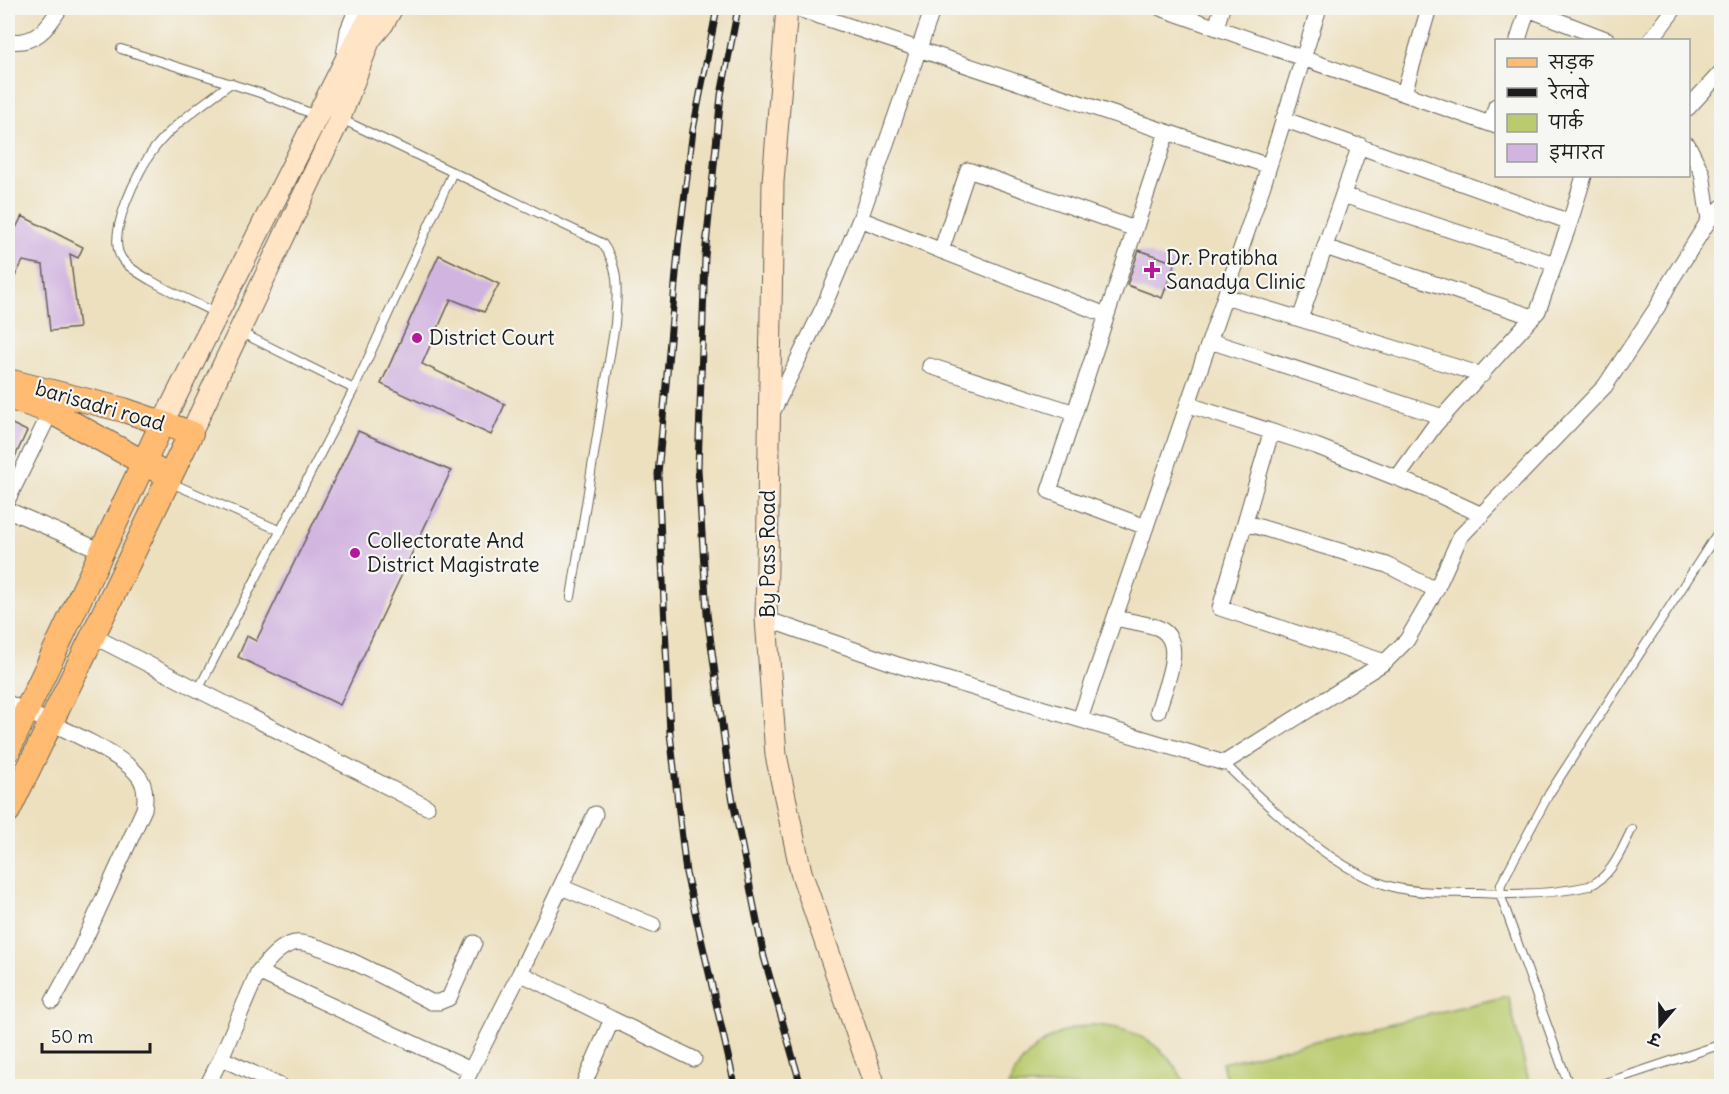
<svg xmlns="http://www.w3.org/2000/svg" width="1729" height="1094" viewBox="0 0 1729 1094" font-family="Delius,'Playpen Sans Deva',sans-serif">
	<rect width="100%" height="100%" fill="#f6f6f2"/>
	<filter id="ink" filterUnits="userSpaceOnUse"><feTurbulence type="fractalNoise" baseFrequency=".0167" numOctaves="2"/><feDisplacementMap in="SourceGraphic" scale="12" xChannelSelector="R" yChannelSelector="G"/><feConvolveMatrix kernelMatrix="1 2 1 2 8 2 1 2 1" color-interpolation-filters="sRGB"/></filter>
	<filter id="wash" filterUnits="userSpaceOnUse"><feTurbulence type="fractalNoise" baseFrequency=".008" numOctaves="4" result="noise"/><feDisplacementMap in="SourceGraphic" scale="24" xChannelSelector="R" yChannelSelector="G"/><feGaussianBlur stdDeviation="1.35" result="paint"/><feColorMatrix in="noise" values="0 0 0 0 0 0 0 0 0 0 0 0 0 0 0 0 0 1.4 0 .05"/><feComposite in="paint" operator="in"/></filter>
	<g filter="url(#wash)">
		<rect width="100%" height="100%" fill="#ede0bf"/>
		<path fill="#b9cb6e" stroke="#6a7445" stroke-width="1.5" d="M1508 996 1530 1086H1228L1222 1063Z
			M1088 1025C1132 1025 1168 1045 1186 1086H1008C1023 1051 1050 1032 1088 1025Z"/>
		<g id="blocks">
			<path fill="#d1b4e0" d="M22 216 83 247 78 258 70 254 79 328 50 331 43 265 23 261 8 290V234L12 236Z
				M1139 250 1175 263 1162 298 1127 285Z
				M439 255 499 284 484 312 451 299 422 364 505 404 491 435 381 384Z
				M8 422 27 431 8 472Z
				M358 431 451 471 340 705 238 657 247 636 256 641Z"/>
		</g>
	</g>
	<g filter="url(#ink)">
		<use href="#blocks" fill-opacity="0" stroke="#656155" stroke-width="1.5"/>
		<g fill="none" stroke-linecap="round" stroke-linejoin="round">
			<defs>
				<path id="lane" d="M121 49 260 93 315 115
					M341 119 602 243C621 268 617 294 615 324L571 597
					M217 314C195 302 135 277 122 259 105 236 138 170 154 149 174 123 205 103 231 83
					M242 333 354 389 453 172
					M169 482 281 531
					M198 690 354 389
					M1224 763C1269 807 1335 874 1397 888 1424 894 1452 892 1479 893 1514 895 1554 894 1589 886 1612 877 1621 850 1632 829
					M1569 1086 1500 894 1501 884 1549 794 1722 526
					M1596 1086 1722 1044"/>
				<path id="street" d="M795 8 1269 166
					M1160 8 1496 126
					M1528 9 1608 40
					M1216 27 1222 8
					M1518 40 1528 8
					M1651 40 1675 8
					M8 41C35 45 47 29 60 8
					M344 56 348 30 357 8
					M1404 93 1429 8
					M1688 108 1722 71
					M1283 119 1570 222
					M1491 123 1496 106
					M1688 145 1702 173 1709 220
					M1343 195 1555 264
					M860 219 1106 315
					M1325 247 1533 317
					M941 251 968 170 1135 229
					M1225 296 1482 375
					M1300 319 1360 145
					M1210 341 1443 417
					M930 366 1075 413
					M1189 405 1316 446 1430 491 1482 515
					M772 413 824 306 860 219 933 8
					M1271 433 1220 608 1385 662
					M1397 478 1435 425 1538 311 1570 222 1584 176
					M8 499 54 405
					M8 510 102 551
					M1246 523 1387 565 1436 590
					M1146 527 1049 491 1167 132
					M1115 618C1128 621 1143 623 1156 627 1189 639 1164 687 1158 711
					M766 619 898 665 1224 763 1385 662 1407 640 1436 590 1460 537 1605 386 1658 306 1670 282 1709 220 1722 207
					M93 636 427 807
					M8 703C39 718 117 750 137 774 146 784 146 797 144 809L75 961 53 1001
					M1080 719 1263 185 1319 8
					M561 887 653 925
					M258 972C269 960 278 947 294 943 317 938 406 989 431 1002H439L449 998 474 943
					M520 973 595 814
					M612 1019 694 1059
					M221 1058 258 972 471 1070 463 1086
					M471 1070 520 973 612 1019 583 1086
					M207 1086 221 1058 280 1086"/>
				<path id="secondary" d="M787 8 773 182 768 510 766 619 776 755 801 872 875 1086
					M368 42 383 24 392 8
					M162 424 345 61 375 8
					M191 433 340 118 370 39"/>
				<path id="primary" d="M8 381 124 410 191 433 8 811
					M8 397 50 411 157 470
					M8 750 162 424"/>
			</defs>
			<use href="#lane" stroke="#656155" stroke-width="10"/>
			<use href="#street" stroke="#656155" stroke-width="17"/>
			<use href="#secondary" stroke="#656155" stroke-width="23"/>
			<use href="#primary" stroke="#656155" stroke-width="26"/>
			<use href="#lane" stroke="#fff" stroke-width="8"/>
			<use href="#street" stroke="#fff" stroke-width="15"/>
			<use href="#secondary" stroke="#ffe4c6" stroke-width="21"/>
			<use href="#primary" stroke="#ffbb71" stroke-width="24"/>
			<defs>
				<path id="rail" d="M717 8 693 130 679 240 658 474 670 733 686 873 735 1086
					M738 8 721 95 705 256 698 469 707 614 731 791 764 957 801 1086"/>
			</defs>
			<use href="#rail" stroke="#1c1c1c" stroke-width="7"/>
			<use href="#rail" stroke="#f6f6f2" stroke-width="4.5" stroke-dasharray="14" stroke-linecap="butt"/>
		</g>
	</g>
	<g fill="#b5179e" stroke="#f6f6f2" stroke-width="2">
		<path d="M1149 261h6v6h6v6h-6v6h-6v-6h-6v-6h6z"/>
		<circle cx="417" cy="338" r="6"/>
		<circle cx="355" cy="553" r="6"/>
	</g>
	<g text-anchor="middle" stroke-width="4.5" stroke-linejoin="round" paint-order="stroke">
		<g font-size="21" fill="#1c1c1c" stroke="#f6f6f2" text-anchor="start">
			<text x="1166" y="265">Dr. Pratibha<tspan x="1166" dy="24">Sanadya Clinic</tspan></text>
			<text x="429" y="345">District Court</text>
			<text x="367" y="548">Collectorate And<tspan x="367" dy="24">District Magistrate</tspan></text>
		</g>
		<g font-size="21" fill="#1c1c1c" stroke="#f6f6f2">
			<text transform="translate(100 406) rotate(16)" y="7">barisadri road</text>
			<text transform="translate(768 554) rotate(-90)" y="7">By Pass Road</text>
		</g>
	</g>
	<rect width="1729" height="1094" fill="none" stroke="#f6f6f2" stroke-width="30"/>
	<rect x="1495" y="39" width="195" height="138" fill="#f6f6f2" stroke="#9f9f9c" stroke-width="1.5"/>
	<rect x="1507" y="58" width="30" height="9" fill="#ffbb71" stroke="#9f9f9c" stroke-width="1.5"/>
	<text x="1549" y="69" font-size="18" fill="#1c1c1c">सड़क</text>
	<rect x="1507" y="88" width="30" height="9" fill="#1c1c1c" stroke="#9f9f9c" stroke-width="1.5"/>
	<text x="1549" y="99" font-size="18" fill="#1c1c1c">रेलवे</text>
	<rect x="1507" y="114" width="30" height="18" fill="#b9cb6e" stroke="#9f9f9c" stroke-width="1.5"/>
	<text x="1549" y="129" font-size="18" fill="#1c1c1c">पार्क</text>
	<rect x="1507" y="144" width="30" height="18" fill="#d1b4e0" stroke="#9f9f9c" stroke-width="1.5"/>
	<text x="1549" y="159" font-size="18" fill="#1c1c1c">इमारत</text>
	<g transform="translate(1660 1025) rotate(200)" stroke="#f6f6f2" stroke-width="4.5" paint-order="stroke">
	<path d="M0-4.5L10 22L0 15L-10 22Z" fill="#1c1c1c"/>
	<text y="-9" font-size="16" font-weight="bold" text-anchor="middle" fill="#1c1c1c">उ</text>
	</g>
	<path d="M42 1043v9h108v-9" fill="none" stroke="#1c1c1c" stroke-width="3"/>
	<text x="51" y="1043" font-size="18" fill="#1c1c1c" stroke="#f6f6f2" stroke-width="4.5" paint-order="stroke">50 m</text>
</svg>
